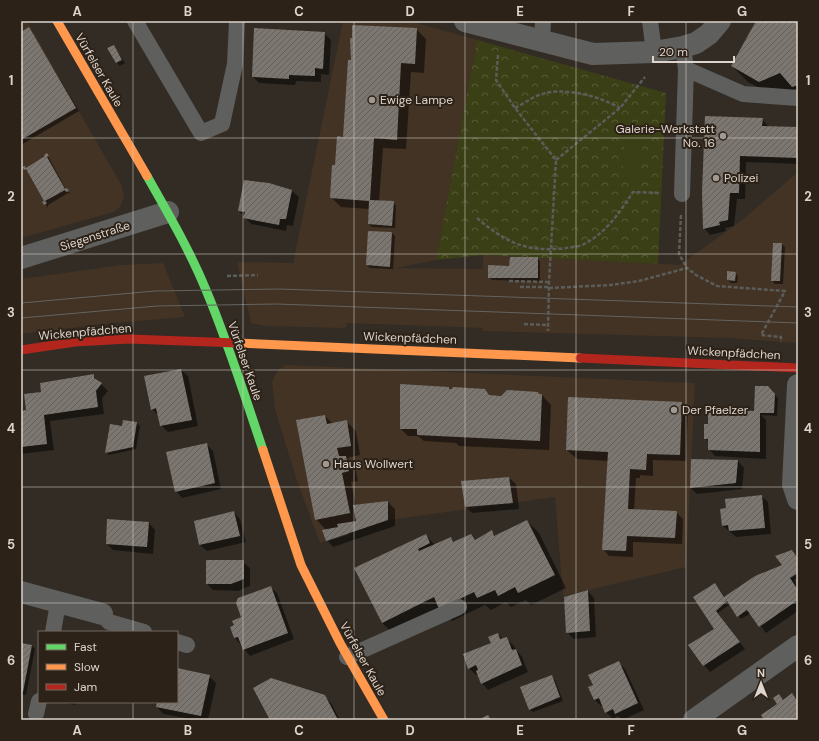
<svg xmlns="http://www.w3.org/2000/svg" width="819" height="741" viewBox="0 0 819 741" font-family="'DM Sans',sans-serif">
	<defs>
		<pattern id="park-crowns" width="20" height="18" patternUnits="userSpaceOnUse"><rect width="20" height="18" fill="#3b3f16"/><path d="M2 6a3 3 0 1 1 6 0M12 15a3 3 0 1 1 6 0" fill="none" stroke="#575a37"/></pattern>
		<pattern id="building-hatch" width="6" height="6" patternUnits="userSpaceOnUse"><rect width="6" height="6" fill="#7c7670"/><path d="M-1 1l2-2M0 6l6-6M5 7l2-2" fill="none" stroke="#65605c"/></pattern>
	</defs>
	<rect width="100%" height="100%" fill="#322c25"/>
	<path fill="#423324" d="M21 21H27L122 186 124 197 120 207 114 212 21 238Z
		M343 21H392L417 23 477 40 436 260 396 268 483 269V255L680 265 742 220 798 172V343L728 338 483 331V328L347 323 346 327 341 328 264 326 251 323 237 262 293 263Z
		M163 263 185 317 103 324 21 334V279L121 265Z
		M286 365 695 383 686 567 563 596 555 497 389 520 320 543 296 478 275 409 272 382 278 370Z"/>
	<path fill="url(#park-crowns)" d="M477 40 666 93 658 264 483 255 436 260Z"/>
	<path fill="#3b3f16" d="M626 122 644 123 640 179 622 178Z"/>
	<path fill="#0007" d="M757 21H798V92L795 89 776 97 748 82 732 66Z
		M29 28 79 111 21 145V33Z
		M416 29 426 39 424 73 411 72 406 149 383 148 379 202H393L396 206 395 228 372 227 369 224 370 209 341 207 331 197 335 166 343 138Z
		M324 33 331 40 329 75 321 74V82L296 81 295 85 259 83 253 77Z
		M114 46 125 63 120 66 117 63Z
		M762 119 769 127 798 128V164L746 162 745 199H737L734 226 725 228 726 231 710 235 704 228 703 192Z
		M47 154 66 190 71 194 68 193 48 205V208L28 172 25 169 47 157Z
		M268 184 292 191 299 197 293 226 287 225 286 231 251 224 239 211Z
		M392 233 395 236 393 269 370 268 367 265Z
		M781 244 785 247 783 284H775L772 281Z
		M537 258 540 261V281L492 280 489 277 510 267Z
		M735 273 738 276 737 283H731L728 280Z
		M181 370 188 376 198 426 168 432 161 425 159 416 152 409 145 377Z
		M93 376 108 391 102 398 104 414 50 421 54 450 21 454V412L27 411 42 393Z
		M767 387 778 398 777 416 761 415 766 420V459L715 456 709 449V443L705 438 709 425 755 413Z
		M448 388 451 390H484L490 396 542 395 551 405 549 450 459 446 456 443 424 441 418 436H408L401 429Z
		M682 403 688 410 686 461 653 460V476L640 475V478H636L634 510 676 512 683 519 682 544 633 542V557L609 556 603 549 608 461 577 459 567 450Z
		M325 416 333 424 346 421 356 431 360 455 347 458 355 466 358 481 351 482 356 506 388 502 395 509V526L333 547 328 541 350 534 326 530 316 519Z
		M124 421 137 423 140 426 136 449 109 455 106 452 123 427Z
		M206 444 213 451 221 489 182 498 176 491Z
		M738 461 744 468 742 489 697 494 691 488Z
		M509 478 516 484 519 509 472 513 466 507Z
		M761 496 768 502 771 534 736 537 722 525 727 509Z
		M234 512 240 519 246 542 207 551 200 545Z
		M527 521 539 533 566 588 531 605 526 600 511 607 506 602 491 610 485 605 452 621 443 611 395 635 382 623 356 568 425 535 435 545 450 538 455 543 471 536 476 540 491 532 496 536Z
		M149 523 155 530 153 554 113 550 107 544Z
		M792 551 798 559V578L794 580 798 587V611L766 633 751 613 741 619 730 604 718 613 745 649 710 672 704 665 715 629 695 597 718 587 725 597 784 566Z
		M243 562 250 568V586L238 591 213 590 207 584Z
		M270 587 277 593 294 639 250 656 235 638 231 627 235 625Z
		M588 591 594 598 596 637 574 639 567 632Z
		M498 634 503 639 506 638 513 645 522 657 528 672 488 690 482 683 478 674 476 675 469 668 492 643Z
		M21 644 32 646 35 649 26 695 21 694Z
		M619 663 625 669 644 710 622 720 618 716 613 719 606 712 603 705 601 706 595 700 594 685Z
		M177 670 209 676 216 683 208 720H196L163 714 157 707V704L148 702H177Z
		M552 677 555 680 563 701 533 712 529 709Z
		M324 696 331 703 340 720H271Z
		M59 702H76V705Z"/>
	<path fill="url(#building-hatch)" d="M756 21H798V85L792 87 780 73 759 82 731 66Z
		M352 25 417 28 415 64 401 63 397 140 374 138 370 200 394 201 392 226 368 224 369 201 330 198 332 165H335L337 136 343 137 348 60H351L350 38H352Z
		M29 27 76 108 21 140V32Z
		M254 28 325 32 323 69 315 68V76L289 75V79L252 77Z
		M114 45 122 60 116 63 107 48Z
		M705 116 763 118 762 126 798 127V158L740 156 739 193H730L728 220 719 222 720 225 703 229 702 192Z
		M47 153 49 156 47 157 65 189 67 188 69 191 66 192 65 190 45 201 47 203 44 205 42 202 44 201 26 169 24 170 22 167 25 166 26 168 45 156 44 155Z
		M244 180 269 183 292 190 286 219H280L279 225 243 218 245 212 238 211Z
		M368 231 392 232 390 267 366 265Z
		M773 243H782L780 281H771Z
		M510 257H538V278H488V265L509 266Z
		M727 271 736 272 735 281 727 280Z
		M181 369 192 420 160 426 156 408 151 410 144 376Z
		M94 374V378L102 383 96 391 98 407 44 415 47 444 21 447V411L26 410 24 394 41 392 40 383Z
		M400 384 449 387V389H452L453 387 485 389 489 395 501 396 507 390 538 392 539 394H542L540 441 417 435V429H400Z
		M755 386H768L775 394 774 413H760V452L708 450V439H704V424H708V412L739 413V410L754 411Z
		M568 397 682 402 680 455 647 454 646 470 630 469 628 509 677 511 675 538 627 536 626 551 602 550 608 452 566 450Z
		M325 415 327 424 347 420 351 446 337 448 339 456H346L349 471 342 473 350 513 315 520 296 420Z
		M123 420 137 422 133 447 105 453 110 424 122 426Z
		M207 443 215 483 175 492 166 452Z
		M691 459 738 460 736 483 690 488Z
		M509 477 513 503 465 507 461 481Z
		M762 495 765 528 729 531 728 525 722 526 720 509 726 508 725 499Z
		M388 501V520L326 541 322 530 338 527 337 524 356 521 353 505Z
		M234 511 240 536 199 545 194 521Z
		M107 519 149 522 147 547 106 544Z
		M527 520 555 575 518 593 515 587 498 596 495 590 477 598 474 592 439 609 434 597 382 623 354 568 426 534 430 543 418 549 419 551 451 537 453 542 471 534 475 540 492 530 494 536Z
		M792 550 798 559V573L790 578 798 590V600L759 627 747 610 737 617 727 601 716 611 740 642 703 666 688 645 714 629 693 597 715 583 724 597 755 576 782 565 775 556Z
		M206 560H244V579L231 584H206Z
		M271 586 288 633 243 650 238 637 234 638 230 627 234 625 232 621 241 617 236 603 238 598Z
		M588 590 590 631 566 633 564 597Z
		M498 633 500 639 507 637 512 650 516 649 522 665 481 684 476 671 478 670 476 665 468 669 463 654 491 643 488 637Z
		M21 643 32 645 23 692H21Z
		M619 661 638 703 615 714 613 709 605 713 599 698 594 700 588 687 593 685 588 675Z
		M177 668 210 675 201 716 156 707 157 702H177Z
		M552 675 560 697 529 710 520 687Z
		M271 678 325 695 338 720H270L253 688Z
		M792 693 798 702V720H764L761 715 777 704 773 698 779 694 783 700Z
		M488 715 491 720H478Z"/>
	<g fill="none" stroke-linecap="round" stroke-linejoin="round">
		<path stroke="#5c5c59" stroke-width="2.5" stroke-dasharray="4 2" stroke-linecap="butt" d="M498 55 496 80 515 108 556 160 549 282 548 331
			M515 108C523 104 531 98 539 95 563 86 599 96 620 108
			M556 160 620 108 645 77
			M681 215 679 254 687 268
			M477 218C505 242 527 253 566 248 571 247 579 247 584 244 606 233 620 212 633 192L660 193
			M227 276 258 275
			M509 281 549 282
			M520 287H549
			M549 288 611 285 639 281 687 268 696 275 717 286 785 291 761 335 781 337V342
			M524 324 548 325"/>
		<path stroke="#5f5f5d" stroke-width="16" d="M135 21 201 133 222 124 235 64 237 21
			M650 21 654 52
			M542 40 543 21
			M686 69 743 94 798 98
			M682 194 686 69 683 47
			M102 614 109 622 144 632
			M53 632 58 603
			M177 642 187 645
			M347 657 459 607
			M36 714 39 701"/>
		<path stroke="#5f5f5d" stroke-width="22" d="M465 21 593 54 654 52 683 47 696 43 709 34 720 21
			M21 258 168 212
			M798 385 793 484 798 499
			M21 592 102 614
			M694 720 798 646"/>
		<path stroke="#63d668" stroke-width="9" d="M147 176C168 213 190 251 206 290 228 342 245 397 263 450"/>
		<path stroke="#ff974d" stroke-width="9" d="M57 21 147 176
			M237 343 580 358
			M263 450 301 565 340 643 384 720"/>
		<path stroke="#b3261e" stroke-width="9" d="M21 350 75 342 129 339 237 343
			M580 358 798 368"/>
		<path stroke="#646360" stroke-width="1" d="M21 303 155 291 279 289 798 307
			M21 318 157 306 277 304 798 323"/>
	</g>
	<path fill="none" stroke="#dcd4cd" stroke-width="1" stroke-opacity="0.55" d="M133 21V632M243 21V720M354 21V720M465 21V720M576 21V720M686 21V720M21 138H798M21 254H798M21 370H798M21 487H798M21 603H798M133 702V720"/>
	<g fill="#a09992" stroke="#2d2217" stroke-width="1.5">
		<circle cx="372" cy="100" r="4"/>
		<circle cx="723" cy="136" r="4"/>
		<circle cx="716" cy="178" r="4"/>
		<circle cx="674" cy="410" r="4"/>
		<circle cx="326" cy="464" r="4"/>
	</g>
	<g text-anchor="middle" stroke-width="4" stroke-linejoin="round" paint-order="stroke">
		<g font-size="12" fill="#dcd4cd" stroke="#2d2217">
			<text transform="translate(99 70) rotate(60)" y="4">Vürfelser Kaule</text>
			<text transform="translate(95 236) rotate(-18)" y="4">Siegenstraße</text>
			<text transform="translate(85 332) rotate(-5)" y="4">Wickenpfädchen</text>
			<text transform="translate(410 338) rotate(2)" y="4">Wickenpfädchen</text>
			<text transform="translate(734 353) rotate(3)" y="4">Wickenpfädchen</text>
			<text transform="translate(245 361) rotate(71)" y="4">Vürfelser Kaule</text>
			<text transform="translate(363 659) rotate(61)" y="4">Vürfelser Kaule</text>
		</g>
		<g font-size="12" fill="#dcd4cd" stroke="#2d2217" text-anchor="start">
			<text x="380" y="104">Ewige Lampe</text>
			<text x="715" y="133" text-anchor="end">Galerie-Werkstatt<tspan x="715" dy="14">No. 16</tspan></text>
			<text x="724" y="182">Polizei</text>
			<text x="682" y="414">Der Pfaelzer</text>
			<text x="334" y="468">Haus Wollwert</text>
		</g>
	</g>
	<rect width="819" height="741" fill="none" stroke="#2d2217" stroke-width="44"/>
	<rect x="38" y="631" width="140" height="72" fill="#2d2217" stroke="#736960"/>
	<rect x="46" y="644" width="20" height="6" fill="#63d668" stroke="#736960"/>
	<text x="74" y="651" font-size="12" fill="#dcd4cd">Fast</text>
	<rect x="46" y="664" width="20" height="6" fill="#ff974d" stroke="#736960"/>
	<text x="74" y="671" font-size="12" fill="#dcd4cd">Slow</text>
	<rect x="46" y="684" width="20" height="6" fill="#b3261e" stroke="#736960"/>
	<text x="74" y="691" font-size="12" fill="#dcd4cd">Jam</text>
	<g transform="translate(761 683)" stroke="#2d2217" stroke-width="3" paint-order="stroke">
	<path d="M0-3L7 15L0 10L-7 15Z" fill="#dcd4cd"/>
	<text y="-6" font-size="11" font-weight="bold" text-anchor="middle" fill="#dcd4cd">N</text>
	</g>
	<path d="M653 56v6h81v-6" fill="none" stroke="#dcd4cd" stroke-width="2"/>
	<text x="659" y="56" font-size="12" fill="#dcd4cd" stroke="#2d2217" stroke-width="3" paint-order="stroke">20 m</text>
	<rect x="22" y="22" width="775" height="697" fill="none" stroke="#dcd4cd" stroke-width="1.5"/>
	<g font-size="13" text-anchor="middle" font-weight="bold" fill="#dcd4cd">
		<text x="77" y="16">A</text>
		<text x="188" y="16">B</text>
		<text x="299" y="16">C</text>
		<text x="410" y="16">D</text>
		<text x="520" y="16">E</text>
		<text x="631" y="16">F</text>
		<text x="742" y="16">G</text>
		<text x="11" y="85">1</text>
		<text x="808" y="85">1</text>
		<text x="11" y="201">2</text>
		<text x="808" y="201">2</text>
		<text x="11" y="317">3</text>
		<text x="808" y="317">3</text>
		<text x="11" y="433">4</text>
		<text x="808" y="433">4</text>
		<text x="11" y="549">5</text>
		<text x="808" y="549">5</text>
		<text x="11" y="665">6</text>
		<text x="808" y="665">6</text>
		<text x="77" y="735">A</text>
		<text x="188" y="735">B</text>
		<text x="299" y="735">C</text>
		<text x="410" y="735">D</text>
		<text x="520" y="735">E</text>
		<text x="631" y="735">F</text>
		<text x="742" y="735">G</text>
	</g>
</svg>
